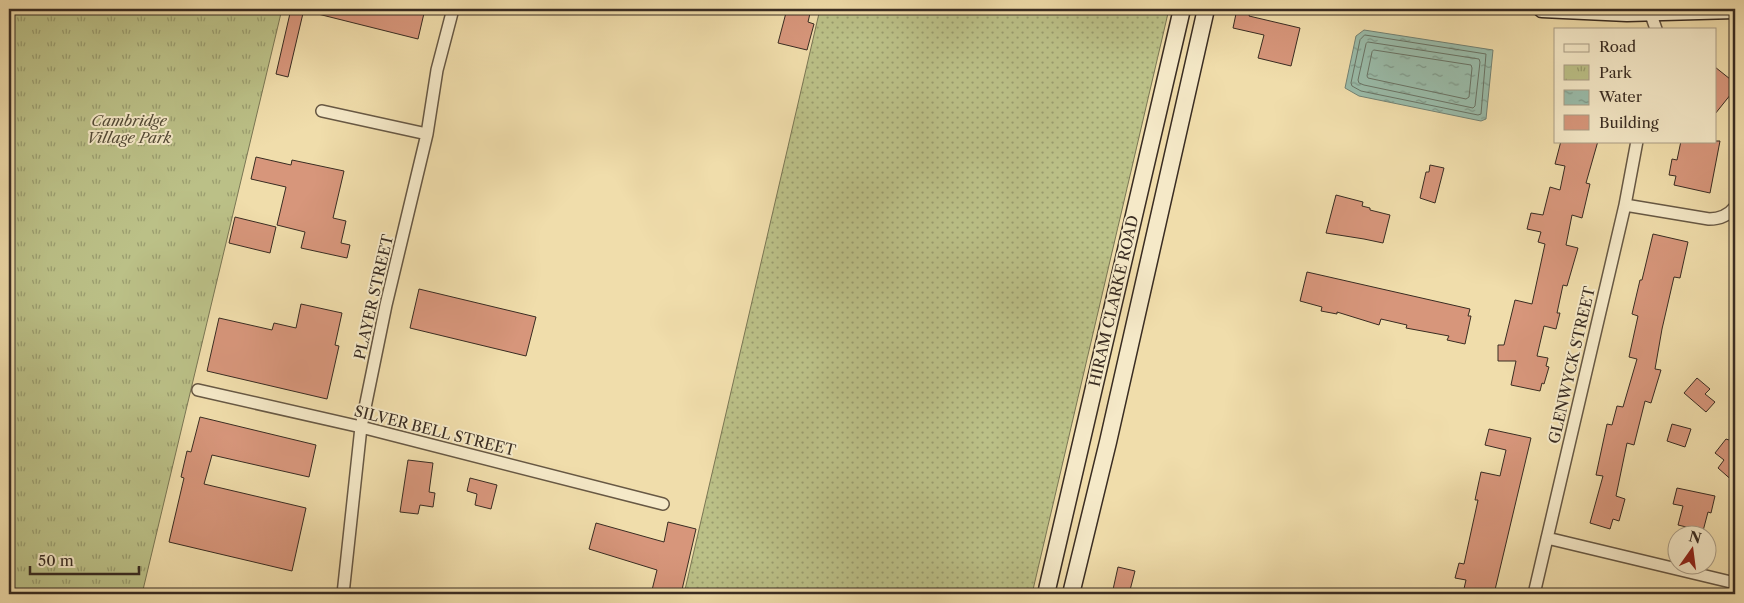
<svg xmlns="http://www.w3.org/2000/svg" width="1744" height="603" viewBox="0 0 1744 603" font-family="'Libre Caslon Text',serif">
	<defs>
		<pattern id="grass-dots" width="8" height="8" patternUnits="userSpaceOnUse" patternTransform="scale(1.25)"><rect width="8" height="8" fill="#bbc087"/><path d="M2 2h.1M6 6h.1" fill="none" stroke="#999c6e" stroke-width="1.8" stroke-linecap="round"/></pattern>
		<pattern id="park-tufts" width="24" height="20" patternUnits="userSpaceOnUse" patternTransform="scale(1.25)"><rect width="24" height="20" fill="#bbc087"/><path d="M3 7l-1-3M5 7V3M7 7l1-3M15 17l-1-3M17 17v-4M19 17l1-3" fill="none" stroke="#999c6e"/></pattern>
		<pattern id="water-ripples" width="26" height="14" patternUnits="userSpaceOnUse" patternTransform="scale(1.25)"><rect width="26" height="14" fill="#9abcaa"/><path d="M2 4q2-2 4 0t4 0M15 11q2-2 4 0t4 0" fill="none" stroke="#7f998a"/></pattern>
	</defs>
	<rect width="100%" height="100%" fill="#f0ddab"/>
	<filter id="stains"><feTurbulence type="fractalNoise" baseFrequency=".004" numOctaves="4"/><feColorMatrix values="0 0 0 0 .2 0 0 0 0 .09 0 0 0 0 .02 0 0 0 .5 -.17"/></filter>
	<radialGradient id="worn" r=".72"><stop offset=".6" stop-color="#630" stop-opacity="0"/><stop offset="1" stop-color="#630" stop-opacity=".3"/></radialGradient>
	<path fill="url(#grass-dots)" stroke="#7a7654" d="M820 9H1169L1032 594H684Z"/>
	<path fill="url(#park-tufts)" stroke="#7a7654" d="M9 9H282L142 594H9Z"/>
	<path fill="url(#water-ripples)" stroke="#738274" d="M1364 30 1493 50 1486 119 1481 121 1359 96 1345 88 1356 36Z"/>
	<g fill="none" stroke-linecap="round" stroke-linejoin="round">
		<path stroke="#6a7466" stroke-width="1" d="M1365 35 1486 54 1481 114 1478 115 1361 91 1352 86 1351 83 1360 40Z
			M1368 42 1479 59 1480 62 1475 106 1473 108 1364 85 1359 83 1358 80 1366 44Z
			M1374 50 1471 65 1472 68 1469 97 1466 99 1368 78 1367 76 1372 52Z"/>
	</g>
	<path fill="#d7967b" stroke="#392c22" d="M291 9H304L288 77 276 74Z
		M314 9H425L418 39 314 13Z
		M787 9H811L808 22 814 24 807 50 778 43Z
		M1237 9H1251L1249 16 1300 28 1291 66 1258 58 1264 35 1233 28Z
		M1715 67 1735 83V89L1715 114Z
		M1561 141H1598L1586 183 1590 184 1582 218 1572 215 1566 245 1578 248 1567 286 1563 285 1557 313H1560L1556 329 1544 326 1537 356 1548 358 1546 366 1549 367 1544 384 1542 383 1540 391 1511 385 1516 361H1498V345H1504L1515 300 1532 304 1545 244 1538 242 1541 232 1527 229 1531 213 1543 215 1550 187 1560 190 1565 166 1555 164Z
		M1681 141H1720L1710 193 1674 185 1676 176 1669 175 1672 159 1677 160Z
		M256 157 291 165 292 160 344 171 333 218 346 221 341 243 350 245 347 258 301 248 305 232 277 225 286 187 251 179Z
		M1430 165 1444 168 1435 203 1420 198 1426 172H1429Z
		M1336 195 1363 202 1362 206 1370 208V210L1390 215 1383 243 1364 239 1326 233Z
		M235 217 276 227 270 253 229 243Z
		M1653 234 1688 242 1680 278 1674 277 1662 329 1655 369 1661 370 1651 403 1645 401 1634 445 1627 443 1616 496 1625 499 1619 521 1613 519 1610 529 1590 523 1603 476 1596 475 1607 424 1612 425 1617 406 1623 407 1637 359 1629 357 1638 316 1632 314 1640 280H1642Z
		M1307 272 1470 309 1468 316H1471L1465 344 1447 340 1449 336 1406 328 1407 325 1381 319 1379 325 1337 312V314L1321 311 1322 307 1300 301Z
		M419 289 536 317 526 356 410 328Z
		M301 304 342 313 335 345 339 346 327 399 207 371 219 318 272 330 274 323 296 328Z
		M1697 378 1710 389 1705 394 1715 402 1706 412 1684 393Z
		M200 417 316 445 309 477 212 455 204 484 306 508 292 571 169 542 184 478 181 477 187 451 191 452Z
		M1672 424 1691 429 1685 447 1667 441Z
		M1489 429 1531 438 1494 594H1470L1463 593 1466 580 1455 578 1459 563 1464 564 1478 500H1475L1481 472 1500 476 1506 450 1485 445Z
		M1726 439 1735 442V483L1718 468 1724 460 1715 453Z
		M408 460 433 463 429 492 435 493 433 507 420 505 418 514 400 512Z
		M470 478 497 485 491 509 475 505 477 494 467 491Z
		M1677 488 1715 496 1711 513 1708 512 1703 531 1678 525 1683 506 1673 504Z
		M668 522 696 529 681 594H651L657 570 589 549 596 523 664 542Z
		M1118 567 1135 571 1129 594H1112Z"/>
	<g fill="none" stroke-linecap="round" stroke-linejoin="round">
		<defs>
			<path id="minor" d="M1649 9 1656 29
				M322 111 427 134
				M1625 205 1709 219C1720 219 1728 216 1735 207
				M198 390 361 427 663 504
				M1547 538 1735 583
				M343 594 361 427 386 305 427 134 437 70 453 9
				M1534 594 1625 205 1637 141"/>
			<path id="secondary" d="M1542 9 1627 13 1735 10
				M1046 594 1182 9
				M1071 594 1108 442 1206 9"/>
		</defs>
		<use href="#minor" stroke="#675844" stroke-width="14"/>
		<use href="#secondary" stroke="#392c22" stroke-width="19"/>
		<use href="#minor" stroke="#f5e9c8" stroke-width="11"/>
		<use href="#secondary" stroke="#f5e9c8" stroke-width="16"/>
	</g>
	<g text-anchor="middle" stroke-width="4" stroke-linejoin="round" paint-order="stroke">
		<g font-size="15" font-style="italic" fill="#534a36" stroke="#f5e9c8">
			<text x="129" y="126">Cambridge<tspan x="129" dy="17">Village Park</tspan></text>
		</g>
		<g font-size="15" fill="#392c22" stroke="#f5e9c8">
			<text transform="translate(374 297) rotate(-77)" y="5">PLAYER STREET</text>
			<text transform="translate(1114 301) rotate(-77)" y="5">HIRAM CLARKE ROAD</text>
			<text transform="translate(1572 365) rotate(-77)" y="5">GLENWYCK STREET</text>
			<text transform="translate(435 431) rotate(14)" y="5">SILVER BELL STREET</text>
		</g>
	</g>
	<rect width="1744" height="603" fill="none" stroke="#f0ddab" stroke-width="30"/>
	<rect x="10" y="10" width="1724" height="583" fill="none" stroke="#392c22" stroke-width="2.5"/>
	<rect x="15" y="15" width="1714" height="573" fill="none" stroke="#392c22"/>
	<rect x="1554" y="28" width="162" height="115" fill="#f5e9c8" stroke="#aa9d86"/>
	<rect x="1564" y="44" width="25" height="8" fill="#f5e9c8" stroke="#aa9d86"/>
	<text x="1599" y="52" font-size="15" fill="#392c22">Road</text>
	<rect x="1564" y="65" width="25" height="15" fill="url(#park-tufts)" stroke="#aa9d86"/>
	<text x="1599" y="78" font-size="15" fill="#392c22">Park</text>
	<rect x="1564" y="90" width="25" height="15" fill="url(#water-ripples)" stroke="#aa9d86"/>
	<text x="1599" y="102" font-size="15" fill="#392c22">Water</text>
	<rect x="1564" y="115" width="25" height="15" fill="#d7967b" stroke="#aa9d86"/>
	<text x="1599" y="128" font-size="15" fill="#392c22">Building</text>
	<g transform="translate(1692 550) rotate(14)"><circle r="24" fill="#f5e9c8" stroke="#aa9d86"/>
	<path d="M0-4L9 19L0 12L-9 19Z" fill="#8f2418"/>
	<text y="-8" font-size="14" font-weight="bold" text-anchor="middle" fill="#392c22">N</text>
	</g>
	<path d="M30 566v8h109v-8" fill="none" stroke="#392c22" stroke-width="2.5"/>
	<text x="38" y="566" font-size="15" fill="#392c22" stroke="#f5e9c8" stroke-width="4" paint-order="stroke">50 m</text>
	<rect width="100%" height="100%" filter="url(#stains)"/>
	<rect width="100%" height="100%" fill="url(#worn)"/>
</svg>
